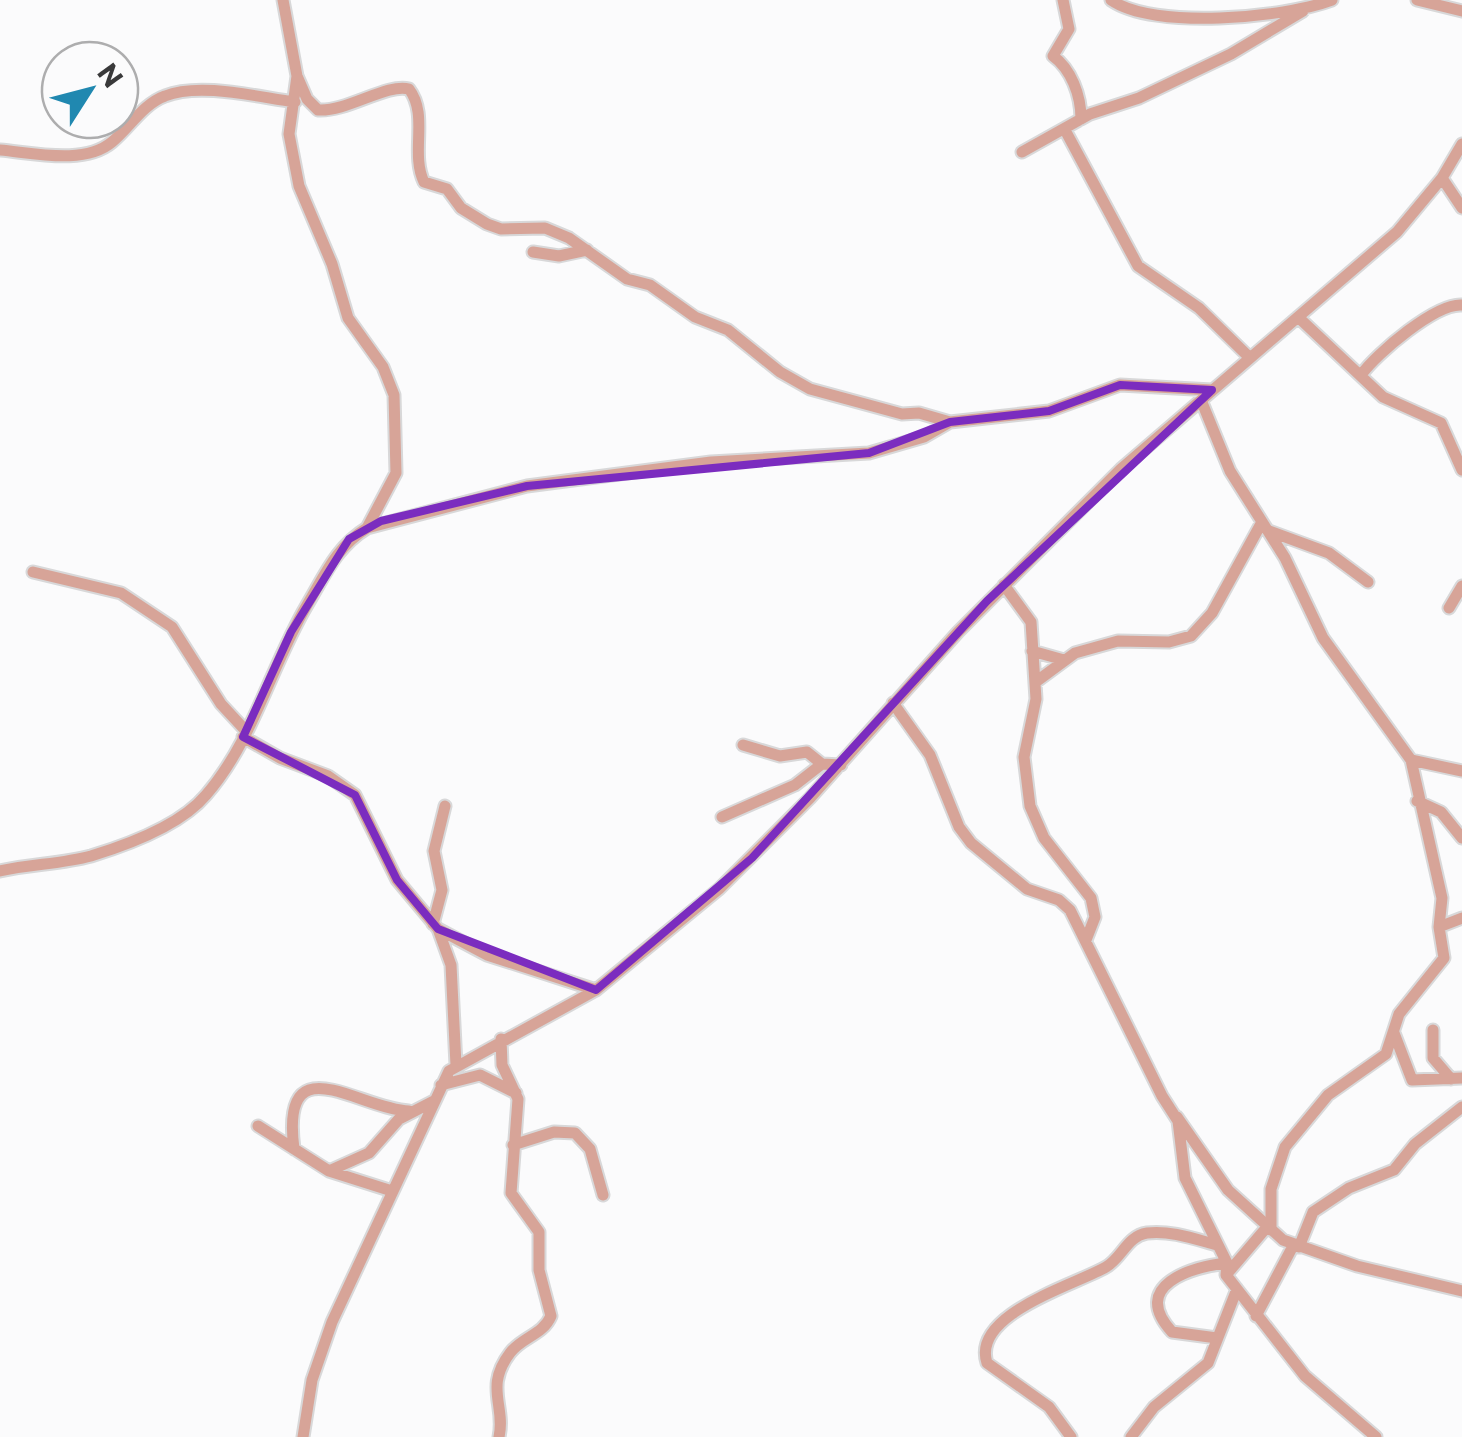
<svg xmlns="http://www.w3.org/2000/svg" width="1462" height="1437" viewBox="0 0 1462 1437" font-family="Commissioner,sans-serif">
	<rect width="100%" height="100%" fill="#fbfbfc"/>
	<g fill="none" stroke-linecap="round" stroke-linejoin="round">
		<defs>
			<path id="minor" d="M283 0 297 76 289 134 299 186 332 264 348 318 383 367 394 395 396 473 368 526
				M1063 0 1069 29 1053 56C1071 69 1081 95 1081 119
				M1111 0C1154 30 1284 18 1332 0
				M1417 0 1462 11
				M297 76 307 99 318 110C347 112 387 83 409 89 429 115 410 153 424 182L447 189 461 208 487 224 501 229 545 228 569 238 627 279 650 285 695 317 728 330 780 372 810 389 902 414 919 413 950 422 1049 411 1120 385 1212 390
				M1065 130 1138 266 1199 308 1250 358
				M0 150C34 153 85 165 112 142 130 127 143 104 165 96 200 82 257 97 295 102
				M1022 152 1090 114 1139 98 1231 54 1303 11
				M1442 178 1462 208
				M533 252 559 256 587 250
				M1298 317 1383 397 1441 423 1462 470
				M1361 375C1377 353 1436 303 1462 305
				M1201 400 1230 471 1285 558 1323 638 1411 760 1442 898 1439 927 1444 958 1399 1014 1386 1054 1328 1095 1285 1147 1271 1189V1230
				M1269 531 1329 553 1368 582
				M33 572 121 593 172 627 221 704 246 731
				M1004 585 1031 622 1036 699 1024 757 1030 806 1044 838 1091 898 1095 917 1086 940
				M1449 608 1462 586
				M1032 651 1064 660
				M1037 681 1075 653 1118 641 1169 642 1191 636 1212 613 1262 522
				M893 703 930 755 959 827 971 843 1027 889 1059 900 1070 910 1162 1096 1178 1121 1185 1178 1227 1263 1226 1275 1305 1376 1376 1437
				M243 737 280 758 328 776 355 795 397 880 438 929 487 955 596 990
				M743 745 780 756 807 752 822 764
				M1411 760 1462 771
				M1417 801 1441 812 1462 838
				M722 817 795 785 822 764 841 765
				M0 871C30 864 62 864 91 856 127 845 181 825 206 795 253 741 271 666 307 605 325 575 336 547 367 528L527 486 711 462 869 453 924 437 950 422
				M433 924 442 890 434 851 445 806
				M1439 927 1462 918
				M438 929 451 965 456 1065
				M1433 1030V1058L1451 1079
				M1394 1033 1412 1080 1462 1078
				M441 1085 480 1075 516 1093
				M1177 1117 1228 1190 1283 1240 1357 1266 1462 1291
				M258 1126 329 1171 392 1191
				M513 1145 554 1132 575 1133 590 1149 603 1195
				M294 1149C280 1042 358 1109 409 1111
				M329 1171 369 1153 399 1119 434 1101
				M1299 1247 1313 1212 1349 1188 1394 1170 1415 1144 1462 1107
				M1226 1275 1267 1227
				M1256 1316 1293 1246
				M1217 1338 1172 1332C1129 1285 1192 1267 1227 1263
				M303 1437 312 1380 332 1322 449 1071 596 990 719 889 810 798 958 632 1121 469 1397 232 1442 178 1462 144
				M499 1437C506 1406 484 1387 510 1353 522 1337 543 1335 551 1316L539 1270V1232L511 1193 518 1099 502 1065 501 1039
				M1071 1437 1049 1407 987 1363C971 1314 1075 1285 1106 1267 1122 1258 1127 1236 1147 1233 1170 1230 1195 1239 1217 1245
				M1131 1437 1154 1407 1208 1363 1237 1289"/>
		</defs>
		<use href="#minor" stroke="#d8d8d9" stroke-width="15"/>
		<use href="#minor" stroke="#d7a498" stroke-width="11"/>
	</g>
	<path fill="none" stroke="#7b2cbf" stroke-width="8" stroke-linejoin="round" d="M1120 385 1212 390 987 601 752 858 596 990 438 929 397 880 355 795 243 737 291 632 349 539 381 521 527 486 869 453 950 422 1049 411Z"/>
	<g transform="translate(90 90) rotate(54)"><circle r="48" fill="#fbfbfc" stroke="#adadae" stroke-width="2.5"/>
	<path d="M0-8L18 38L0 25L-18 38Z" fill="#2088b0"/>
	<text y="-15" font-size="28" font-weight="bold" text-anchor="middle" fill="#39393a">N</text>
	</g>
</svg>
